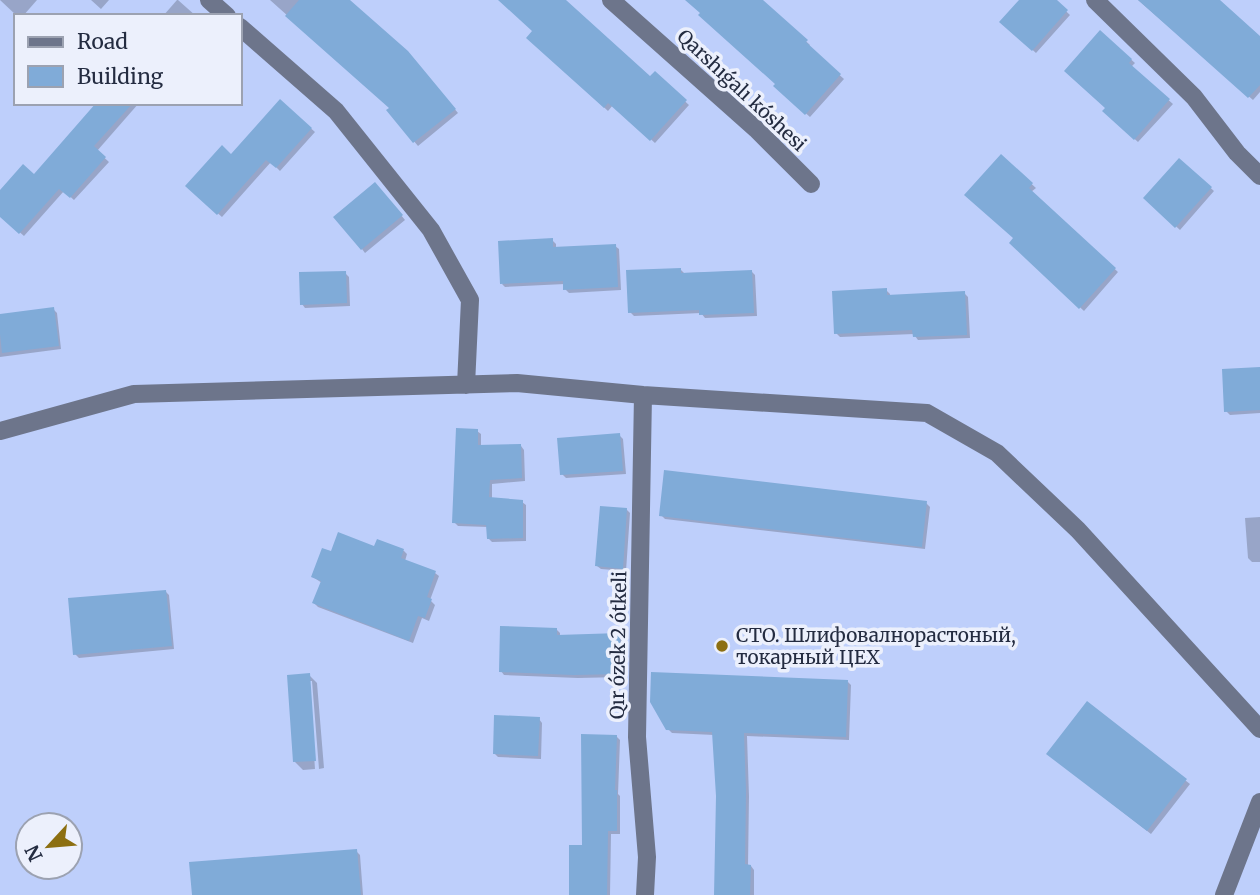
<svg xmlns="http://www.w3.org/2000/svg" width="1260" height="895" viewBox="0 0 1260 895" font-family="Merriweather,serif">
	<rect width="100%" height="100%" fill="#becffb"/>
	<path fill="#0003" d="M0 0H37L23 16H17Z
		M91 0H109L101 9Z
		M177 0H178L196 16H163Z
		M270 0H347L411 57 458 113 418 146 388 110 391 108Z
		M500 0H563L650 79 655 74 689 105 655 143 613 105 608 111 532 41 534 31Z
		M687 0H761L810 45 808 47 844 79 810 117 775 86 777 84Z
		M1021 0H1054L1070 15 1036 53 1002 22Z
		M1138 0H1218L1260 37V92L1253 100Z
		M1100 32 1135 63 1131 67 1173 104 1138 142 1104 111 1107 108Z
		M280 101 315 132 280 171 271 162 222 217 187 186 231 156Z
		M98 103H139L97 151 109 162 74 200 64 191 24 236 0 215V193L34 176Z
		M1001 156 1036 188 1031 192 1118 272 1084 311 1015 247V238Z
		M1180 160 1214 191 1180 230 1145 198Z
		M379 188 405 220 365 253 362 249Z
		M552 240 556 244V248L615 246 619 249 621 290 569 293 565 289V284L505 287 502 284Z
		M680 269 684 273 751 271 755 275 757 316 705 318 701 313 634 316 630 312Z
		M345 273 349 277 350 306 305 308 302 304Z
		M886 290 890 294V297L964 293 968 297 970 338 918 340 915 336 914 334 840 337 836 333Z
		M53 309 57 313 61 349 0 357V316Z
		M1260 369V413L1230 415 1226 411Z
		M477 431 481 434V447L521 446 524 450 525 481 492 484V499L522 502 526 505V541L492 542 488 538V527L458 526 454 522Z
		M619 435 623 439 626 474 566 478 562 474Z
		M926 503 930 507 925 549 665 519 661 515Z
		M626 509 630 513 626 571 601 569 597 566Z
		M1260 517V562H1252L1248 558 1245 518Z
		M378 541 404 551 407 554 405 561 435 573 439 576 430 600 435 605 429 621 422 618 413 643 318 607 314 603 322 583 313 577 332 553 375 549Z
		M166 592 169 595 174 649 79 658 75 654Z
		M556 629 560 633V636L619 635 623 639V677L578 678 504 675 501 671Z
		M309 675 317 683 324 768 319 769 312 681H309L315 769 303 770 295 762Z
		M848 682 851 685 849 740 747 736 749 796 748 866H751L754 870V895H715L718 796 714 735 672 733 668 729Z
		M1087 704 1190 784 1151 834 1052 757Z
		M539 719 542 723 541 759 498 757 495 754Z
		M616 736 620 740 618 794 620 796V834H611L610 895H571Z
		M356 851 360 855 363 895H193Z"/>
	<path fill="#80abd8" d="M299 0H350L408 51 456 109 413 143 386 110 389 108 285 16Z
		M498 0H566L650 76 655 71 687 100 650 141 608 103 604 108 526 38 532 31Z
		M685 0H763L808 40 806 42 841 74 805 115 773 86 775 84 698 15 700 13Z
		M1019 0H1057L1068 10 1032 51 999 22Z
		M1138 0H1220L1260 36V85L1248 98Z
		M1100 30 1132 59 1129 63 1170 99 1134 140 1102 111 1105 108 1064 71Z
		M280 99 312 128 276 168 266 160 217 215 185 186 222 145 231 154Z
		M96 103H133L94 146 106 157 70 198 59 189 19 234 0 217V190L23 164 34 174Z
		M1001 154 1033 183 1029 188 1116 268 1079 309 1009 243 1013 238 964 195Z
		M1179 158 1212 187 1175 228 1143 198Z
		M375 182 403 215 361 250 333 217Z
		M553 238V247L616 244 618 287 563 290V281L500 284 498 241Z
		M681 268V273L752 270 754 313 699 315V310L628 313 626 270Z
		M346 271 347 303 300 305 299 272Z
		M887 288V295L965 291 967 335 913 337 912 330 834 334 832 291Z
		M54 307 59 346 2 353 0 334V314Z
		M1260 367V410L1224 412 1222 369Z
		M456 428 478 429V445L521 444 522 478 490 480 489 497 523 500V538L487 539 486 525 452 523Z
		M620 433 623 471 560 475 557 438Z
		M664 470 927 501 922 547 659 516Z
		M600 506 627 508 623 569 595 566Z
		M338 532 374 546 377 539 404 549 401 558 436 571 427 597 432 599 425 618 418 616 409 641 312 603 321 581 311 577 322 548 331 551Z
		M166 590 172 646 73 655 68 598Z
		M500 626 557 628V635L620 633 621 674 573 675 499 672Z
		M651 672 848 680 846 737 744 733 746 791 745 864 751 865 750 895H714L716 796 712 732 666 730 650 702Z
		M310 673 316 761 293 762 287 675Z
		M1087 701 1187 779 1147 831 1046 754Z
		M494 715 540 717 538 756 493 754Z
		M581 734 617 735 615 790H617V831H608L607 895H569V845H582Z
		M357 849 361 895H192L189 862Z"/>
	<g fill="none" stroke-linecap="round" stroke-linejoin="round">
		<path stroke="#6d758b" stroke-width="18" d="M209 0 227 16
			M611 0 756 129 811 184
			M1095 0 1194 97 1237 153 1260 176
			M240 27 336 111 431 230 470 300 466 385
			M643 395 637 737 647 857 645 895
			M0 431 134 394 517 383 643 395 927 413 997 453 1078 530 1260 729
			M1224 895 1260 802"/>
	</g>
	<circle fill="#8c6f11" stroke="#ecf0fc" stroke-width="2.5" cx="722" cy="646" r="7"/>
	<g text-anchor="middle" stroke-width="7" stroke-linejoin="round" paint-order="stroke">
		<g font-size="19" fill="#242c41" stroke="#ecf0fc">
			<text transform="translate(742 90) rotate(43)" y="7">Qarshıǵalı kóshesi</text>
			<text transform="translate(618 645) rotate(-89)" y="7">Qır ózek 2 ótkeli</text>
		</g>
		<g font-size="19" fill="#242c41" stroke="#ecf0fc" text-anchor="start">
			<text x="736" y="642">СТО. Шлифовалнорастоный,<tspan x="736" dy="22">токарный ЦЕХ</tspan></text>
		</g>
	</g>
	<rect x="14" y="14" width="228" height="91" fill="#ecf0fc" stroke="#9ca2b1" stroke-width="2"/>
	<rect x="28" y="37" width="35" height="10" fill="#6d758b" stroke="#9ca2b1" stroke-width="2"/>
	<text x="77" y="49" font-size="21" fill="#242c41">Road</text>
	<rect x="28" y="66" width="35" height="21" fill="#80abd8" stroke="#9ca2b1" stroke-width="2"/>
	<text x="77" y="84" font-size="21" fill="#242c41">Building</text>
	<g transform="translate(49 846) rotate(244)"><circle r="33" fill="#ecf0fc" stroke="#9ca2b1" stroke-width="2"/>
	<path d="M0-5L12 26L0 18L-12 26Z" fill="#8c6f11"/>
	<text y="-10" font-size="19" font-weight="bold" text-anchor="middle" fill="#242c41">N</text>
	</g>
</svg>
